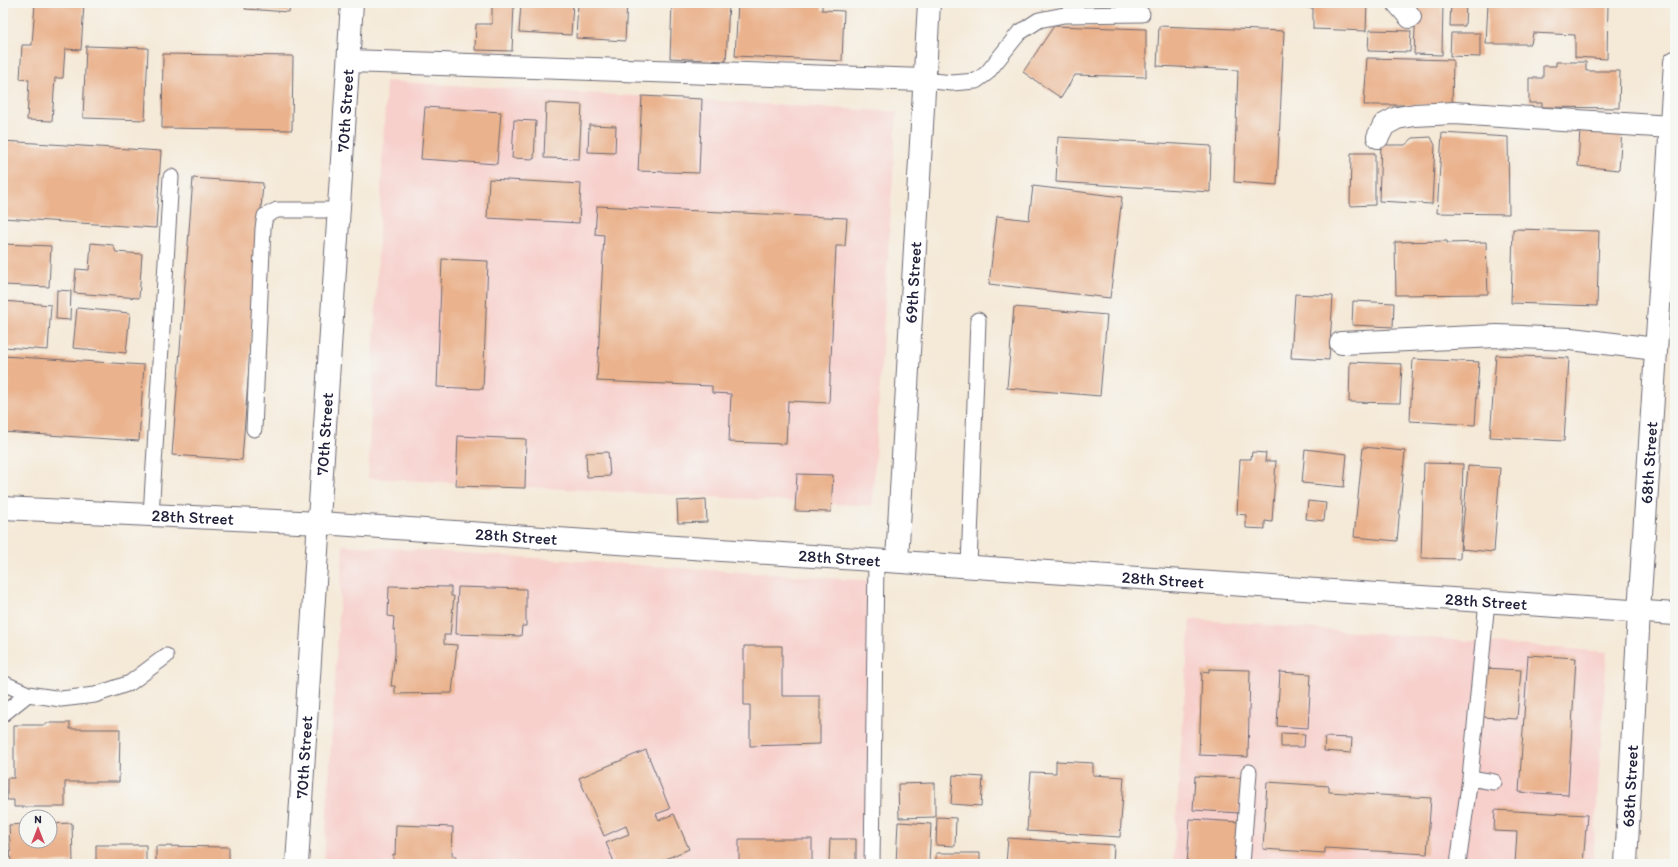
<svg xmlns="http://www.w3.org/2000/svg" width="1678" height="867" viewBox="0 0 1678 867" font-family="Itim,sans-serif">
	<rect width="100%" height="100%" fill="#f6f6f2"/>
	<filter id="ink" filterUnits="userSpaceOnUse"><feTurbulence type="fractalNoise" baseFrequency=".025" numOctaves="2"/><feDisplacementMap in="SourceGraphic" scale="8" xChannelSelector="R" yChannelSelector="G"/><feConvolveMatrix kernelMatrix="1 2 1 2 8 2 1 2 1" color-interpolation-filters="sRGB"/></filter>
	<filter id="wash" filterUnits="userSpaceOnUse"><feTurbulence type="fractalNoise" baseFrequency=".012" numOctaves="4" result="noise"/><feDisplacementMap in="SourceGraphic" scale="16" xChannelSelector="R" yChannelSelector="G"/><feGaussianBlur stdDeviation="0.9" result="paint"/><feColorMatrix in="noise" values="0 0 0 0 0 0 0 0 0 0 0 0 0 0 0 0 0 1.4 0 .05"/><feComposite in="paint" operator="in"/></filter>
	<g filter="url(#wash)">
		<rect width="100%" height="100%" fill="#f5e9d7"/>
		<path fill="#f7d0cc" d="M386 81 897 112 872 506 368 478Z
			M343 545 875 581 867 864H324Z
			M1190 619 1607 652 1593 864H1173Z"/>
		<g id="blocks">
			<path fill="#eab28d" d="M35 3H84L81 50 65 49 63 78H55L52 121 27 120 29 80 20 79 22 45H32Z
				M246 3H290L289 12 245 9Z
				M492 3H507V5H514L512 51 475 50 476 24H492Z
				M521 3H573L571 35 519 32Z
				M578 3H627L625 41 576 38Z
				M672 3H729L726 61 670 58Z
				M738 3H822V10L844 11 842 61 735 56Z
				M1297 3H1367L1366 31 1313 29V8L1297 7Z
				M1416 3H1443L1442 55 1414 54Z
				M1451 3H1466L1465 26H1450Z
				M1488 3H1608L1607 59 1575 57V35L1533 33 1531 44H1486Z
				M1054 26 1146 29V77L1075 75 1061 98 1023 72Z
				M1159 26 1284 31 1277 185 1234 182 1238 70 1157 66Z
				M1369 30 1411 31 1410 52 1368 51Z
				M1451 33H1480V57L1450 56Z
				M86 46 148 48 145 120 83 118Z
				M163 54 293 56 292 130 162 128Z
				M1367 58 1453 60 1452 105H1364Z
				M1556 62H1586V71H1620L1619 108 1542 107V103H1529V78H1543V66H1556Z
				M642 96 702 99 699 173 638 171Z
				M546 103 582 105 579 159 544 158Z
				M425 107 501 112 497 164 421 159Z
				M514 120 536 121 534 159 512 158Z
				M589 125 616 126 615 153 588 152Z
				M1580 128 1622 130 1619 170 1578 166Z
				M1442 133 1508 137 1509 214 1437 213Z
				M1058 137 1211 146 1210 192 1056 182Z
				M1431 137 1435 145 1432 204 1379 201 1381 145H1405L1413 138Z
				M3 141 161 151 156 228 3 218Z
				M1351 153H1375V205L1350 206Z
				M193 178 263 183 242 460 172 455Z
				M489 179 581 184 579 223 487 218Z
				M1033 186 1122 197 1110 298 989 284 997 216 1029 220Z
				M597 206 847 218 845 246H836L829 403 788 401 786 444 729 442 731 394 712 393V386L597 381 604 235 595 234Z
				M1513 229 1599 231 1597 306 1511 303Z
				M1447 241V243L1486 242 1488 294 1396 295 1395 242Z
				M91 243 113 245 116 252 142 254 139 298 74 293 76 269 89 270Z
				M3 244 51 246 49 287 3 285Z
				M442 259 488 261 483 389 437 387Z
				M57 290 71 291 70 320 56 319Z
				M1295 294 1333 296 1329 360 1291 358Z
				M3 301 51 305 48 350 3 347Z
				M1353 301 1394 303 1393 327 1352 325Z
				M1014 307 1107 315 1100 396 1007 388Z
				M77 308 130 313 126 353 73 348Z
				M1496 355 1569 358 1564 441 1490 437Z
				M3 356 144 365 139 441 3 432Z
				M1413 359 1479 362 1475 425 1410 421Z
				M1350 362 1402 364 1400 403 1349 402Z
				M458 436 526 439 525 488 456 486Z
				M1363 447 1405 451 1397 541 1354 537Z
				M1305 449 1347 454 1344 487 1302 483Z
				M608 452 610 476 587 477 586 453Z
				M1252 452 1266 453 1265 461H1276L1272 522 1265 521V529L1246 528V515L1237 514 1240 459H1251Z
				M1424 463 1463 464 1460 559 1421 558Z
				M1468 466 1500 468 1494 552 1461 549Z
				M797 474 833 475 831 512 795 511Z
				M706 499 707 522 678 523 677 501Z
				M1308 501 1326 503 1324 521 1306 519Z
				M389 586 451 587V596H454L450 635H444V644L457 645 452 693 395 694V686H391L395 654V630H393L394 617 388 616Z
				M458 587 526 589V626H522L521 636 456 634Z
				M744 646H782V696H820V744L750 746V705H744Z
				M1528 655 1576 658 1568 795 1519 792Z
				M1485 668 1521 670 1517 719 1481 717Z
				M1209 669 1250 670 1248 757 1199 755 1202 671 1209 672Z
				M1280 672 1311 674 1308 728 1277 726Z
				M45 723H70V729H120L119 782H65V807H14V800H7V778H14V725H45Z
				M1281 733 1305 734 1304 747H1281Z
				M1325 737 1352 738 1351 753 1324 751Z
				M646 750 670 809 656 814 659 820 674 814 689 849 654 864H615L606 843 629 834 626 826 604 836 579 778Z
				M1056 761 1093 763V775L1124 777 1120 837 1027 831 1031 772 1056 773Z
				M953 775 983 777 981 806 951 804Z
				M1195 776 1241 778 1239 813 1193 810Z
				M1267 782 1329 786V792L1431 798 1427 854 1325 848V853L1263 849Z
				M935 783V817L899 818 898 784Z
				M1495 810 1587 815 1583 864H1515L1517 832 1494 831Z
				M937 817 956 818 955 846 936 845Z
				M1190 819 1239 822 1236 864H1187Z
				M898 822 931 824 929 864H896Z
				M72 823 73 862 11 864 9 825 26 824V841H50V824Z
				M396 825 453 827 452 856H456L455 864H393V854L395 855Z
				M3 836H7V864H3Z
				M1008 838 1114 845 1113 864H1006Z
				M739 839H812V864H739Z
				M830 839H856V864H829Z
				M96 845H146V864H96Z
				M156 846 229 847V864H156Z
				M936 853H980V864H936Z"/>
		</g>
	</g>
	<g filter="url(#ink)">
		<use href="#blocks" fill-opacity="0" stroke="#6c6872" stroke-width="1"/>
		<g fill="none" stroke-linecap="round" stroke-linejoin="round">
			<defs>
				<path id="lane" d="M924 80 952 83 976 81 987 73 1019 33 1039 20 1064 15 1142 14
					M254 429 263 228 265 216 277 210H338
					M151 516 171 177
					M969 566 978 320
					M1487 601 1470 778 1494 782
					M3 683 28 694 61 699 95 695 130 683 166 656
					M3 714 28 694
					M872 864 876 560
					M1242 864 1249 772
					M1458 864 1470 778"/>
				<g id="street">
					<path d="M1398 3 1410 17"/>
					<path d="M349 61 924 80"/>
					<path d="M1378 137 1384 125 1397 118 1415 115 1454 113 1671 127"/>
					<path d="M1341 343 1497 336 1571 339 1656 349"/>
					<path id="s1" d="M3 508 320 523 1675 614"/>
					<path id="s2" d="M897 561 929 3"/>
					<path id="s3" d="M297 864 352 3"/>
					<path id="s4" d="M1626 864 1639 611 1675 62"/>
				</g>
			</defs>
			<use href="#lane" stroke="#6c6872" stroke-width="17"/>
			<use href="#street" stroke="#6c6872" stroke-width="24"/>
			<use href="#lane" stroke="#fff" stroke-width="15"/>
			<use href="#street" stroke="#fff" stroke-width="22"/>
		</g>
	</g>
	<g text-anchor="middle" stroke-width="3" stroke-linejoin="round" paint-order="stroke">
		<g font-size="17" fill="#22223b" stroke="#f6f6f2">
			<text dy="6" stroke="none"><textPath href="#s3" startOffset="755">70th Street</textPath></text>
			<text dy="6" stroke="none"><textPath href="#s2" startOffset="279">69th Street</textPath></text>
			<text dy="6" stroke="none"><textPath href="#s3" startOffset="431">70th Street</textPath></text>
			<text dy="6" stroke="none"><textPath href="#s4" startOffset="402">68th Street</textPath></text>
			<text dy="6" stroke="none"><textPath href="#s1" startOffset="190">28th Street</textPath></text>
			<text dy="6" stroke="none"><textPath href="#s1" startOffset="514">28th Street</textPath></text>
			<text dy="6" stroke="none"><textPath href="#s1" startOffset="838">28th Street</textPath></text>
			<text dy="6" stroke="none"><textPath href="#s1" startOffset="1162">28th Street</textPath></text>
			<text dy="6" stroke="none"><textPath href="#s1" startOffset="1486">28th Street</textPath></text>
			<text dy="6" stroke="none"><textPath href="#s3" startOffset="107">70th Street</textPath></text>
			<text dy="6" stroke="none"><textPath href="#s4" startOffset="78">68th Street</textPath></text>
		</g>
	</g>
	<rect width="1678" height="867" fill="none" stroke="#f6f6f2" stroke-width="16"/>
	<g transform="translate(38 829)"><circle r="19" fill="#f6f6f2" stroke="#a1a1a9"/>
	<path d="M0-3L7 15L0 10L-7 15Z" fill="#d1495b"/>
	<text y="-6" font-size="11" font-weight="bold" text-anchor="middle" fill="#22223b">N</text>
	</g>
</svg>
